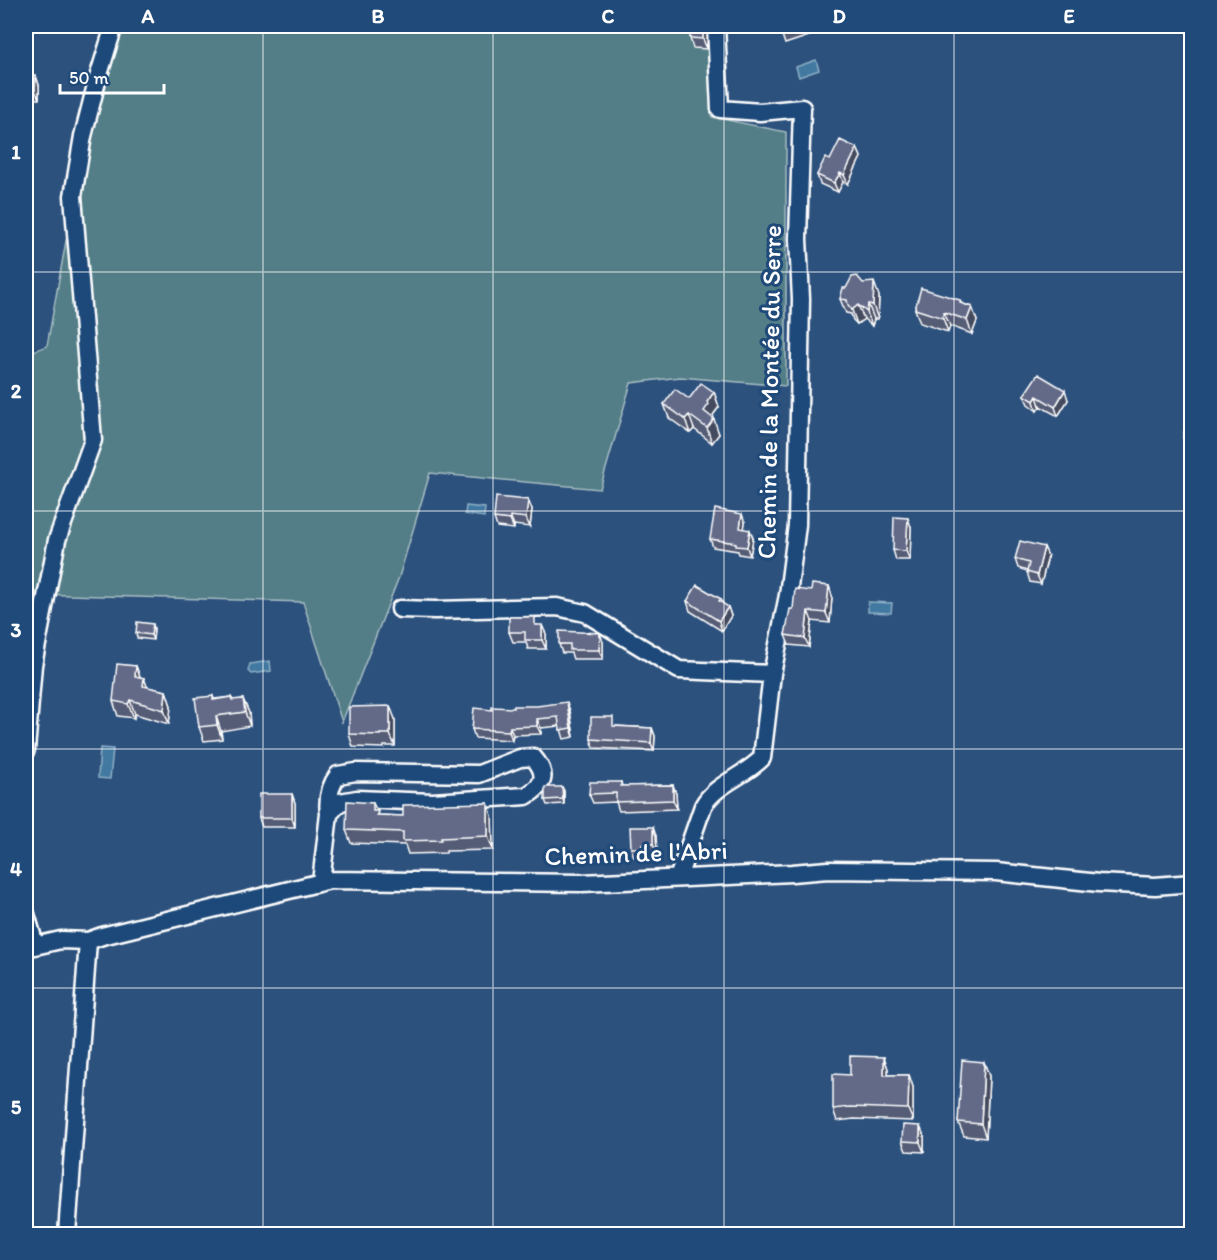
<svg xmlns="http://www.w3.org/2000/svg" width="1217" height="1260" viewBox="0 0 1217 1260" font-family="Itim,sans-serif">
	<rect width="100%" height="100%" fill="#2d517d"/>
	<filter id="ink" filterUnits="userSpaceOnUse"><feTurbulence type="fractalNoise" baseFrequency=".0167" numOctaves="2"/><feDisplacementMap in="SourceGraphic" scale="12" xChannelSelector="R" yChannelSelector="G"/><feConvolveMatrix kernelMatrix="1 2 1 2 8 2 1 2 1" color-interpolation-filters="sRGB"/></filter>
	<g filter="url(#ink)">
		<path fill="#527e87" stroke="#a8bec3" stroke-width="1.5" d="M105 26H710L712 117 786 132V386L680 377 631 383 600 489 430 473 399 577 342 722 303 602 35 594 26 648V354L47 346Z"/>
		<path fill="#4379a0" stroke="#8eafc6" stroke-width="1.5" d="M816 60 819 70 799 77 796 67Z
			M466 506 485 508 484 517 465 514Z
			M868 602 892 603 891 613 868 612Z
			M270 661 271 671 251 674 248 671 250 664Z
			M100 748 113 749 110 779 98 778Z"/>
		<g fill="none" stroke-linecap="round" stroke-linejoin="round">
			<defs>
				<path id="minor" d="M400 609 435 610 557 607 585 613 679 670 772 674
					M26 750 33 665 57 540 93 440 73 196 83 136 97 81 114 26
					M678 878 703 806C715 784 745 776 762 758L772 674 788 595 797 525 801 299 798 239 802 108 760 112 720 109 716 26
					M321 882 329 814C327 799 329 787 338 775L356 772 479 774 520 758 533 757C548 774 545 785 526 796L433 802 357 799 340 802 329 814
					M26 914 35 945
					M26 948 61 940 88 941 102 936 330 880 582 883 792 873 828 870 996 872 1099 883 1155 886 1192 883
					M67 1234 88 941"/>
			</defs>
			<use href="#minor" stroke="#fff" stroke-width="21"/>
			<use href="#minor" stroke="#1f4a7a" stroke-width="16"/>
		</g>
		<path fill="#555c75" stroke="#fff" stroke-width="1.5" d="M707 26V49L693 48 690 38Z
			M771 26H809L812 35 785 44 781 32 775 34Z
			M26 75 36 76 39 85V99H31V103H26Z
			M857 148 861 157 848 184 843 182 838 192 820 184 817 175 830 160Z
			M863 283 879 296 878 319H874L872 326 864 319 857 324 853 320 851 314 846 313 840 299Z
			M960 300 961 303 972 307 977 321 972 334 950 326 948 332 920 323 915 309Z
			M714 392 719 407 713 415V419L719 434 712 443 694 429 690 433 669 418 664 404Z
			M1024 395 1068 400 1058 416 1040 406 1037 411 1028 404Z
			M1191 425V448L1187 447 1183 437Z
			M532 509 530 527 514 525V529L497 527 494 518Z
			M745 522 744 529 753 538 750 556 739 554 738 551 713 547 710 539Z
			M911 527 910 560H896L893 550Z
			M1044 547 1048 556 1041 584 1030 582 1027 572V571L1018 568 1015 559Z
			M829 586 832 596 830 623 812 621 809 647 789 645 785 635 793 609 811 591Z
			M721 599 723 604 728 607 731 616 722 631 690 611 687 601Z
			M538 625 546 634V649H528L526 642H513L509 632Z
			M154 629 153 640 137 638 136 633Z
			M603 642V659H573L571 653H562L559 644Z
			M136 666 140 677 144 678 147 687 166 691 171 706 169 724 135 714 134 718 118 716 113 701Z
			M213 696 214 699 231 697 233 700 243 699 249 713 250 726 221 731 222 739 204 741 199 727Z
			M514 708 570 711 574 737 564 739 560 726 541 728V734L513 735 512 740 475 738 472 729Z
			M395 719V746H384V748L353 747 349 734Z
			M616 726 652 728 655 736 654 751 594 748 591 739Z
			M621 782 622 786 673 785 676 794 677 809 619 811 616 802 593 803 589 794Z
			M562 787 564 791V804L547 805 545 800Z
			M292 794 295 803V827H262L259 818Z
			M373 803 379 815 403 816 488 803 492 816 493 850 446 851V853L408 854 405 845 351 843 346 830Z
			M656 836 657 854H646V857H634L631 848Z
			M884 1057 888 1069V1075H909L913 1087V1121L854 1119 837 1121 833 1109 850 1075Z
			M984 1062 989 1076 986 1138 964 1136 958 1122Z
			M924 1136V1152L906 1151 902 1141Z"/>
		<path fill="#454b5f" stroke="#fff" stroke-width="1.5" d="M703 26H707V49L703 39Z
			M36 76 39 85V99L35 90Z
			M27 90 31 99V103L27 94Z
			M857 148 861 157 848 184 844 175Z
			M840 173 843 182 838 192 834 183Z
			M874 282 879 296 878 319 873 305Z
			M868 304 874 319 872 326 867 312Z
			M858 305 864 319 857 324 852 310Z
			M972 307 977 321 972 334 967 320Z
			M944 312 950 326 948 332 943 318Z
			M1065 390 1068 400 1058 416 1055 407Z
			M714 392 719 407 713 415 714 418 709 425 704 411 707 402Z
			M1037 396 1040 406 1037 411 1034 401Z
			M689 415 694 429 690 433 685 419Z
			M714 419 719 434 712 443 707 428Z
			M528 500 532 509 530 527 526 518Z
			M742 514 745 522 743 536 740 528Z
			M510 516 514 525V529L510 520Z
			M908 518 911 527 910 560 906 551Z
			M750 530 753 538 750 556 747 547Z
			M1044 547 1048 556 1041 584 1037 575Z
			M829 586 832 596 830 623 826 613Z
			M728 607 731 616 722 631 719 621Z
			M808 611 812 621 809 647 805 638Z
			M153 624 154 629 153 640 151 635Z
			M542 625 546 634V649L542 640Z
			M600 633 603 642V659L599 650Z
			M136 666 141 680 135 676Z
			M144 678 149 692 143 686Z
			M166 691 171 706 169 724 164 710Z
			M243 699 249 713 250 726 245 712Z
			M130 700 135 714 134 718 128 704Z
			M567 702 570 711 574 737 571 728Z
			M390 706 395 719V746L390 734Z
			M216 716 221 731 222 739 217 725Z
			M537 719 541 728V734L537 726Z
			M510 727 513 735 512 740 509 731Z
			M652 728 655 736 654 751 651 743Z
			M673 785 676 794 677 809 673 800Z
			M562 787 564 791V804L563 799Z
			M292 794 295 803V827L292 818Z
			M488 803 492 816 493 850 488 836Z
			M653 827 656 836 657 854 653 844Z
			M884 1057 888 1069V1087L884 1075Z
			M984 1062 989 1076 986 1138 981 1124Z
			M909 1075 913 1087V1121L908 1109Z
			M920 1126 924 1136V1152L920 1142Z"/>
		<path fill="#636b88" stroke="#fff" stroke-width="1.5" d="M690 26H703V39L690 38Z
			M778 26H807L781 34Z
			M26 75 36 76 35 90H27V94H26Z
			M840 140 857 148 844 175 840 173 834 183 817 175 825 158 830 160Z
			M857 276 863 283 874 282 873 305 868 304 867 312 858 305 852 310 848 305 847 300 840 299 843 288H846L852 277Z
			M921 288 960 300V303L972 307 967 320 944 312 943 318 915 309Z
			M1038 374 1065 390 1055 407 1037 396 1034 401 1024 395Z
			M701 383 714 392 707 402 709 404 704 411 714 419 707 428 689 415 685 419 664 404 675 389 689 399Z
			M1186 424 1191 425V439L1183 437Z
			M496 497 528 500 526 518 510 516V520L494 518Z
			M715 509 742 514 740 528 750 530 747 547 736 546V543L710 539Z
			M894 517 908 518 906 551 893 550Z
			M1020 541 1044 547 1037 575 1027 572 1029 563 1015 559Z
			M812 584 829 586 826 613 808 611 805 638 785 635 790 609H793L795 589 811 591Z
			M697 585 721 599 719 601 728 607 719 621 687 601Z
			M509 617H535V625H542V640H525V632H509Z
			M137 622 153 624 151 635 136 633Z
			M559 631 600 633 599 650H570V644H559Z
			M117 664 136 666 135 676 144 678 143 686 166 691 164 710 130 700 128 704 113 701Z
			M213 696V700L231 697 232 700 243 699 245 712 216 716 217 725 199 727 195 698Z
			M567 702 571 728 560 730 558 717 537 719V726L510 727 509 731 472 729 474 708 492 710V707L514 708V706H537Z
			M390 706V734H380V735L349 734V707Z
			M591 717H613V726L652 728 651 743 591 739Z
			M590 782H621V786L673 785V800L616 802V793L589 794Z
			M545 787H562L563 799 545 800Z
			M259 794H292V818H259Z
			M347 801 373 803V811H378L377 815 403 816V805L488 803V836L441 838V840L403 841V832L346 830Z
			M630 827H653V844H642V848H631Z
			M850 1056 884 1057V1075H909L908 1109 850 1107 833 1109V1074L850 1075Z
			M962 1060 984 1062 981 1124 958 1122Z
			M903 1125 920 1126V1142L902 1141Z"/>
	</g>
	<path fill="none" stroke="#fff" stroke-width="1.5" stroke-opacity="0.55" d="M263 26V1234M493 26V1234M724 26V1234M954 26V1234M26 272H1192M26 511H1192M26 749H1192M26 988H1192"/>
	<g text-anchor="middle" stroke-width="6" stroke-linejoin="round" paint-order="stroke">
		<g font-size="26" fill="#fff" stroke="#1f4a7a">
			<text transform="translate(769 392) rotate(-89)" y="9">Chemin de la Montée du Serre</text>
			<text transform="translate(636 853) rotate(-2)" y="9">Chemin de l'Abri</text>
		</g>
	</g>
	<rect width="1217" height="1260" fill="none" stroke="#1f4a7a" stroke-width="66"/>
	<path d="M60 84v9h104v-9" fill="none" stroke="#ffffff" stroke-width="3"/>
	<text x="69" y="84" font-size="18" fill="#ffffff" stroke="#1f4a7a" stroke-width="4.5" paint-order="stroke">50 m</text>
	<rect x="33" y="33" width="1151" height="1194" fill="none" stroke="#fff" stroke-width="2"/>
	<g font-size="20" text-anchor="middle" font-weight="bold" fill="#fff">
		<text x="148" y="23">A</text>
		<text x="378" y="23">B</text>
		<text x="608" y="23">C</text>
		<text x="839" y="23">D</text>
		<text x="1069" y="23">E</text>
		<text x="16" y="159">1</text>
		<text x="16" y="398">2</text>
		<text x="16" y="637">3</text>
		<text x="16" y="876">4</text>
		<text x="16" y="1114">5</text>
	</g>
</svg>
